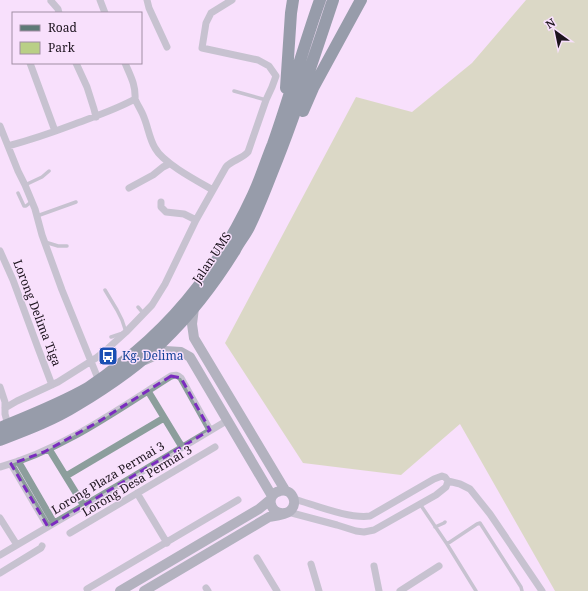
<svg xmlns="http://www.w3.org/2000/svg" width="588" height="591" viewBox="0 0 588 591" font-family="'Noto Serif',serif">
	<rect width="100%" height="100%" fill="#f8e0fc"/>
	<path fill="#b9cf86" d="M526 0H588V591H555L460 424 401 475 303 463 225 343 356 97 412 112 472 63Z"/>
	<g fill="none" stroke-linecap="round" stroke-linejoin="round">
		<path stroke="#8c9e9c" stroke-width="3.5" d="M234 91 266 100
			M25 185 42 177 49 171
			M18 193 24 206H26L31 202
			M37 216 76 202
			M45 242 58 246H67
			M105 290 117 310 122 320 126 332 111 337
			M138 307 144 314
			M420 504 447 544 476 591
			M435 527 444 523 445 522
			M447 544 477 524 480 523 521 587 522 591"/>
		<path stroke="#8c9e9c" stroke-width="7" d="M100 0 105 13
			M147 0 149 8 167 47
			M51 1 58 9 59 13
			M30 63 55 131
			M76 63 87 87 94 109 96 117
			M125 63C130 75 136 85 135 99
			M0 126 18 171 25 185 35 209 42 235 62 290 99 381
			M8 146C30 140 51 133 72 125 93 117 115 110 135 99 137 104 141 110 143 115 148 126 149 138 155 148 163 163 197 181 213 190
			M129 188 153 175 163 167 169 164
			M161 202V207L166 212 184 214 196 220
			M0 251 13 280 38 348 52 385
			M0 387 5 402V414L8 425
			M148 391 182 447
			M5 408 17 401 58 382 96 358 105 351 126 332 152 305 165 284 196 220 226 167C232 160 242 159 248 152L266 100 272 87 276 76 269 66 258 60 202 48 206 23 211 13 232 0
			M49 449 84 506
			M18 461 54 523
			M11 464 48 527
			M0 467C62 450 117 410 171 376 175 375 177 374 181 378L210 430
			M66 476 164 418
			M137 493 167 543
			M294 499C315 505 349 519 370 516L434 479 442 476 445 477 448 481 460 484 470 489 490 514 542 591
			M288 512 337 525 356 531 364 532 374 530 436 495 446 487 448 481
			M0 518 17 545
			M70 533 215 447
			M0 555 131 478 228 420
			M257 558 277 591
			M311 564 319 591
			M374 566 379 591
			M0 573 41 548 42 546
			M206 588 208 591
			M87 589 238 500
			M400 591 439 566"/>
		<path stroke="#5f7a77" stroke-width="10" d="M194 308 192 324 194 338 285 490
			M145 360 165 351 181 352 190 357 272 496
			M120 591 259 509 271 499
			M144 591 269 517C275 516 285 515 290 511 299 503 292 488 280 491 265 494 269 515 285 513"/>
		<path stroke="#224a47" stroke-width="12" d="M286 88 291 13 293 0
			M303 111 313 88 361 0
			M0 428C29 416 60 404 88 388 100 380 111 372 122 363 179 319 223 260 253 195 261 178 266 161 273 144 290 96 303 48 320 0
			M0 440C26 430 53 420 77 405 107 387 137 367 162 342 190 315 214 284 235 250 239 242 245 235 249 227 260 205 268 182 277 160 298 107 315 54 333 0"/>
	</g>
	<path d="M0 0H588V591H0ZM171 376 181 378 210 430 48 527 11 464 44 452 98 422Z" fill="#f8e0fc" fill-opacity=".55" fill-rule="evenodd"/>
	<path fill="none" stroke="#7b2cbf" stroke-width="3" stroke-dasharray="8 5" stroke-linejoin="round" d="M171 376 181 378 210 430 48 527 11 464 44 452 98 422Z"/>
	<defs>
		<symbol id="bus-square" viewBox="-11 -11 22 22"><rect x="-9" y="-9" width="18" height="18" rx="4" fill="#1a4fb4" stroke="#f8e0fc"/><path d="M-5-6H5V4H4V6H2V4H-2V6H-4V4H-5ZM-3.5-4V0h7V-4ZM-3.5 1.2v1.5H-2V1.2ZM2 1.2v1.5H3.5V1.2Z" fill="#fff"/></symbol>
	</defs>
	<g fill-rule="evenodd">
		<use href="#bus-square" x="97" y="345" width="22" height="22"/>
	</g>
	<g text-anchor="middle" stroke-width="3" stroke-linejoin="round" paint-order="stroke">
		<g font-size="12" fill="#1c131d" stroke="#f8e0fc">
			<text transform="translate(212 258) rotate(-56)" y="4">Jalan UMS</text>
			<text transform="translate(37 313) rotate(69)" y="4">Lorong Delima Tiga</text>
			<text transform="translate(108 478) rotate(-31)" y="4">Lorong Plaza Permai 3</text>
			<text transform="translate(137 481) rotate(-31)" y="4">Lorong Desa Permai 3</text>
		</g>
		<g font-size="12" fill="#164399" stroke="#f8e0fc" text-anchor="start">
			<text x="122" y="360">Kg. Delima</text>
		</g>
	</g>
	<rect x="12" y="12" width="130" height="52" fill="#f8e0fc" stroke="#a08ea3"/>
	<rect x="20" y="25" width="20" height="6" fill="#5f7a77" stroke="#a08ea3"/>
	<text x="48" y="32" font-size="12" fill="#1c131d">Road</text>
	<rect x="20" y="42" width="20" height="12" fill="#b9cf86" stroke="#a08ea3"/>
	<text x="48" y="52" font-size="12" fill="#1c131d">Park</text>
	<g transform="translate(556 32) rotate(327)" stroke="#f8e0fc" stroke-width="3" paint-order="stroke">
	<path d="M0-3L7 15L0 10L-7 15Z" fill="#1c131d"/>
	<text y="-6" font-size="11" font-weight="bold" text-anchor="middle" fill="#1c131d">N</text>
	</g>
</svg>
